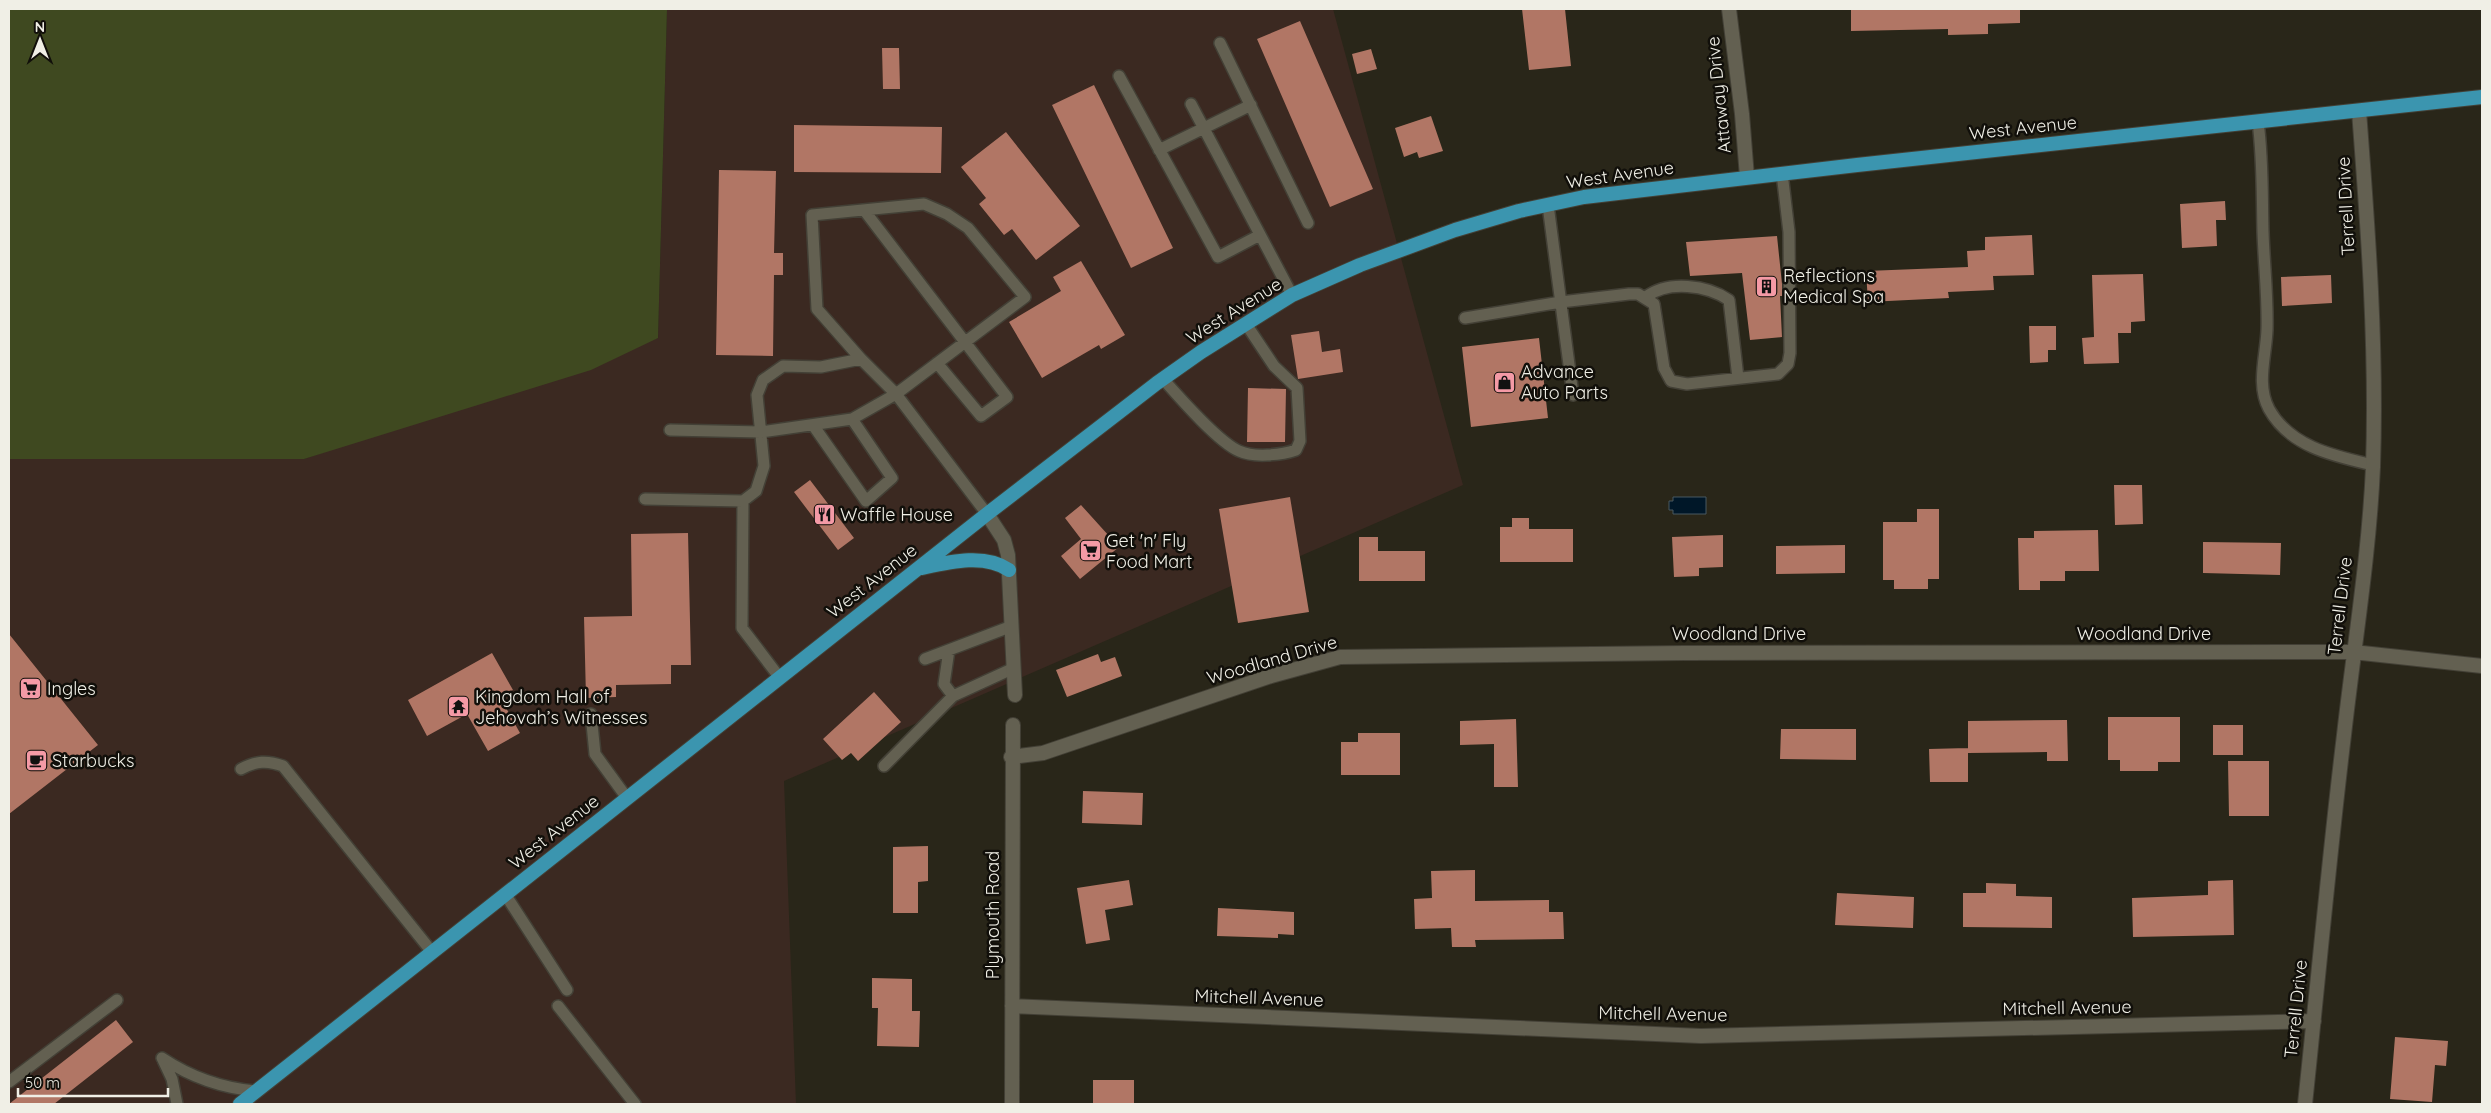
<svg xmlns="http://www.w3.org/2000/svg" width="2491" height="1113" viewBox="0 0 2491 1113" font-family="Quicksand,sans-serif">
	<rect width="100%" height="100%" fill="#292619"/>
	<path fill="#3b2921" d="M667 9H1333L1463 485 784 781 796 1104H9V459H304L658 338Z"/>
	<path fill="#3f4920" d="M9 9H667L658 338 591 370 304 459H9Z"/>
	<path fill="#001728" stroke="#485861" d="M1673 497H1706V514H1673V510H1669V501H1673Z"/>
	<path fill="#b17665" d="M1522 9H1565L1571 66 1529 70Z
		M1851 9H2020V23L1988 24V34L1948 35V29L1851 31Z
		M1300 21 1373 189 1330 207 1257 39Z
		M882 48H899L900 89H883Z
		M1371 49 1377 69 1357 74 1352 54Z
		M1094 85 1173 248 1131 268 1052 105Z
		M1431 116 1443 151 1419 158 1417 152 1404 157 1395 128Z
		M794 125 942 127 941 173 794 172Z
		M1006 132 1080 226 1036 260 1012 229 1004 235 979 204 986 198 961 167Z
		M719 170 776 171 774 253H783V275H774L773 356 716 355Z
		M2225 201 2226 220H2216L2217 246 2182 248 2180 204Z
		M2032 235 2034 275 1993 276 1994 290 1948 292 1949 298 1868 302 1866 271 1968 267 1967 251 1985 250V237Z
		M1777 236 1782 284V296H1780L1782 337 1750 340 1742 273 1690 276 1686 242Z
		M1081 261 1125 335 1101 349 1099 345 1042 378 1009 322 1061 291 1053 277Z
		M2143 274 2145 321 2131 322V333H2118L2119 363 2084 364 2082 338 2094 337 2092 275Z
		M2331 275 2332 303 2282 306 2281 277Z
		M2029 326H2056V350H2048V362L2030 363Z
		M1319 331 1322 352 1340 349 1343 372 1298 379 1291 335Z
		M1539 338 1548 418 1471 427 1462 347Z
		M1248 388 1286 389 1285 442H1247Z
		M810 480 854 538 838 550 794 492Z
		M2114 485H2142L2143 524 2115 525Z
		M1290 497 1309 612 1238 623 1219 509Z
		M1081 505 1119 547 1080 579 1061 556 1081 539 1065 518Z
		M1917 509H1939V579H1928V589H1894V580H1883V522H1917Z
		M1512 518H1529V529H1573V562H1500V527H1512Z
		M2098 530 2099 571H2065V581H2040V590H2019L2018 538H2034V531Z
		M688 533 691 665H671V684L616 685V697L586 698 584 617 632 616 631 534Z
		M1723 535V567L1699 568V576L1674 577 1672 537Z
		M1359 537H1378V551H1425V581H1359Z
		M2203 542 2281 543 2280 575 2203 573Z
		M1845 545V573L1776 574V546Z
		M9 634 98 745 9 814Z
		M492 653 513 690 500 697 520 733 488 751 467 714 427 736 408 700Z
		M1098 654 1101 662 1115 657 1122 676 1067 697 1056 670Z
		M874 692 901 722 858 761 851 753 842 760 823 739Z
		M2108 717H2180V762H2158V771H2120V760H2108Z
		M1516 719 1518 787H1494V744L1460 745V721Z
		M2067 720 2068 761H2047V752L1968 753V721Z
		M2213 725H2243V755H2213Z
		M1781 729H1856V760L1780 759Z
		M1358 733H1400V775H1341V742H1358Z
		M1968 748V782H1930L1929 749Z
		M2228 761H2269V816H2229Z
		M1083 791 1143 793 1142 825 1082 823Z
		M928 846V881L918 882V913H893V847Z
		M1475 870V901L1549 900V912H1563L1564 939 1475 940 1476 947H1452L1451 928 1415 929 1414 899 1432 898 1431 871Z
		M1129 880 1133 905 1105 910 1110 940 1086 944 1077 888Z
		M2233 880 2234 935 2133 937 2132 898 2208 895V881Z
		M1986 883 2016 884V896L2052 897V928L1963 927V893H1986Z
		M1837 893 1914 897 1913 928 1835 925Z
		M1218 908 1294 912V935L1278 934V938L1217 936Z
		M872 978 912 979V1011H920L919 1047 877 1046 878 1008H872Z
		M116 1020 133 1042 54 1104H9Z
		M2395 1037 2448 1041 2446 1066 2435 1065 2432 1102 2390 1099Z
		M1093 1080H1134V1104H1093Z"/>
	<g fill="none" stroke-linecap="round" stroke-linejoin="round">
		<defs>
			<path id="service" d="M1220 43 1308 223
				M1119 76 1218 257 1260 235
				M1191 104 1292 295
				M2258 122C2263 159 2262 195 2263 232 2264 264 2268 298 2267 330 2266 356 2256 385 2269 409 2290 447 2334 456 2373 465
				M1159 150 1251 105
				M1548 205 1573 395
				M864 210 1007 397 981 416 937 363
				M1646 297C1668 280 1707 285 1729 300L1738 378
				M1465 318 1561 302 1629 294H1638L1654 304 1664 368 1671 381 1687 384 1778 374 1788 364 1790 353 1789 232 1782 173
				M861 359 896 394 987 514
				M1163 379C1179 397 1218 442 1239 451 1254 458 1281 455 1296 450L1300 441 1297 388 1274 366 1246 324
				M813 425 866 501 892 478 852 419
				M670 430 761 432 852 419 896 394 1025 297 968 228 947 214 924 204 812 215 817 309 861 359 821 367 783 366 763 380 757 395 764 466 756 491 743 501 742 628 780 678
				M645 499 743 501
				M949 650 944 684 953 696
				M925 659 1012 626
				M591 714 595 754 627 798
				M884 766 953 696 1014 668
				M241 769C256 761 267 760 283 766L432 952
				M505 894 567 990
				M558 1006 635 1104
				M162 1058C192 1078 221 1088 256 1091
				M163 1060 172 1079 177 1104
				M9 1082 117 1000"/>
			<path id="minor" d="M1729 9 1742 114 1747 177
				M987 514 1004 540 1008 555 1015 695
				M1011 757 1043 753 1271 676 1340 657 1684 653 2353 652 2482 666
				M1012 1006 1701 1036 2314 1021
				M1012 1104 1013 725
				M2305 1104C2318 981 2329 858 2344 735 2354 646 2369 557 2373 467 2377 348 2368 229 2359 111"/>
			<path id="primary" d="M922 568C949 562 985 553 1009 570
				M240 1104 987 514 1157 383 1201 352 1292 295 1360 265 1455 230 1519 211 1584 197 1857 165 2482 97"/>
		</defs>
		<use href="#service" stroke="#434036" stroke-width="14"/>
		<use href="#minor" stroke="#434036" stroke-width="16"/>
		<use href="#primary" stroke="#434036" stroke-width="16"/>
		<use href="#service" stroke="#636051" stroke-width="11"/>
		<use href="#minor" stroke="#636051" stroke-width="14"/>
		<use href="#primary" stroke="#3b95af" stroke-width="14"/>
	</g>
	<defs>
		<symbol id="building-square" viewBox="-11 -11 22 22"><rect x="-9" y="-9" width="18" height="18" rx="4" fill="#f49aa6" stroke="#110f0a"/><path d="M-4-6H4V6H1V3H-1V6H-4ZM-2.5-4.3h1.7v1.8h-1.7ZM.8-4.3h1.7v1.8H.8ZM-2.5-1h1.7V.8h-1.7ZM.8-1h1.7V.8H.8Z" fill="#111"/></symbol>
		<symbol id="shop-square" viewBox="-11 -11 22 22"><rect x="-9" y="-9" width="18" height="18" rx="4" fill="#f49aa6" stroke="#110f0a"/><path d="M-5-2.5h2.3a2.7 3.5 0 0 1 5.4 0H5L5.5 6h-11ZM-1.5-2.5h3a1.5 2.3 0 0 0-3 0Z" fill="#111"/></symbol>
		<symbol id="restaurant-square" viewBox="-11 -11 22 22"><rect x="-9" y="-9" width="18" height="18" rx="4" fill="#f49aa6" stroke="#110f0a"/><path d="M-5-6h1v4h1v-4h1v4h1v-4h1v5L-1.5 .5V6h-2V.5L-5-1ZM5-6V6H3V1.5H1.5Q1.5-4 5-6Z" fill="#111"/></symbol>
		<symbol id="supermarket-square" viewBox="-11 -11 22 22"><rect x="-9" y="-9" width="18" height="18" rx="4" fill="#f49aa6" stroke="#110f0a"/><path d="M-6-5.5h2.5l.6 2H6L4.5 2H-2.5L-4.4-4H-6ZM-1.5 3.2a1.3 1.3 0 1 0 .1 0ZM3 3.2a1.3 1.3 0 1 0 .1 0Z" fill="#111"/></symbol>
		<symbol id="temple-square" viewBox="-11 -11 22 22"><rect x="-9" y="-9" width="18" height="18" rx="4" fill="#f49aa6" stroke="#110f0a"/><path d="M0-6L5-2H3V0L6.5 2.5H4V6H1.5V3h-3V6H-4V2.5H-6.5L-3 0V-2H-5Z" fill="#111"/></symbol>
		<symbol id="cafe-square" viewBox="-11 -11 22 22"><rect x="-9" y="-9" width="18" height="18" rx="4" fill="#f49aa6" stroke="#110f0a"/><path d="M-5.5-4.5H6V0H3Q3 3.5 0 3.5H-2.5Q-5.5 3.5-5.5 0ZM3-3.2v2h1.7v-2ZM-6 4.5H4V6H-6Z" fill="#111"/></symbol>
	</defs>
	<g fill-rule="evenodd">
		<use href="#building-square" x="1754" y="274" width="25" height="25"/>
		<use href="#shop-square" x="1492" y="370" width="25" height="25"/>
		<use href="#restaurant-square" x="812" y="502" width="25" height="25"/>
		<use href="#supermarket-square" x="1078" y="538" width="25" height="25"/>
		<use href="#supermarket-square" x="18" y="676" width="25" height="25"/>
		<use href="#temple-square" x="446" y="694" width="25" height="25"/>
		<use href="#cafe-square" x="24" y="748" width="25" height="25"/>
	</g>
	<g text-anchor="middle" stroke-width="5" stroke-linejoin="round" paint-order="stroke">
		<g font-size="18" fill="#f0efe6" stroke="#110f0a">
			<text transform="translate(1719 95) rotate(-96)" y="6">Attaway Drive</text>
			<text transform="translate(2023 128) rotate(-6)" y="6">West Avenue</text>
			<text transform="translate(1620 175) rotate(-8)" y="6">West Avenue</text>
			<text transform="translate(2346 206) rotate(-93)" y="6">Terrell Drive</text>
			<text transform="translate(1234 311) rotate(-32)" y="6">West Avenue</text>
			<text transform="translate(872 581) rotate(-38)" y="6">West Avenue</text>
			<text transform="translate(2340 606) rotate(-83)" y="6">Terrell Drive</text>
			<text x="1739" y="640">Woodland Drive</text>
			<text x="2144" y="640">Woodland Drive</text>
			<text transform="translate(1272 660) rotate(-16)" y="6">Woodland Drive</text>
			<text transform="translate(554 832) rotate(-38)" y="6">West Avenue</text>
			<text transform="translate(993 915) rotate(-90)" y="6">Plymouth Road</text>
			<text transform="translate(1259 998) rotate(2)" y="6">Mitchell Avenue</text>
			<text transform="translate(2067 1008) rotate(-1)" y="6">Mitchell Avenue</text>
			<text transform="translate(2296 1009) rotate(-84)" y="6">Terrell Drive</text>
			<text transform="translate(1663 1014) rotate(1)" y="6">Mitchell Avenue</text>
		</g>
		<g font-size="18" fill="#f0efe6" stroke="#110f0a" text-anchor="start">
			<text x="1783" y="282">Reflections<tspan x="1783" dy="21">Medical Spa</tspan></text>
			<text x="1521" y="378">Advance<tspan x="1521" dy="21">Auto Parts</tspan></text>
			<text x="840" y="521">Waffle House</text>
			<text x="1106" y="547">Get 'n' Fly<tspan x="1106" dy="21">Food Mart</tspan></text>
			<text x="47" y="695">Ingles</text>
			<text x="475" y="703">Kingdom Hall of<tspan x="475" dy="21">Jehovah’s Witnesses</tspan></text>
			<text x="52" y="767">Starbucks</text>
		</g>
	</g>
	<rect width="2491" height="1113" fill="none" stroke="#f0efe6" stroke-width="20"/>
	<g transform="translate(40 40)" stroke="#110f0a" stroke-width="4" paint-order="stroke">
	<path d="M0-4L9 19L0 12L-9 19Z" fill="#f0efe6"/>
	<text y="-8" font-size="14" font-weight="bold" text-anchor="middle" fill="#f0efe6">N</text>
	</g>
	<path d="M18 1088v8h150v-8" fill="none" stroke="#f0efe6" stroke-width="2.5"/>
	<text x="25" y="1088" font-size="15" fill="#f0efe6" stroke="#110f0a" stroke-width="4" paint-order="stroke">50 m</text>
</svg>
